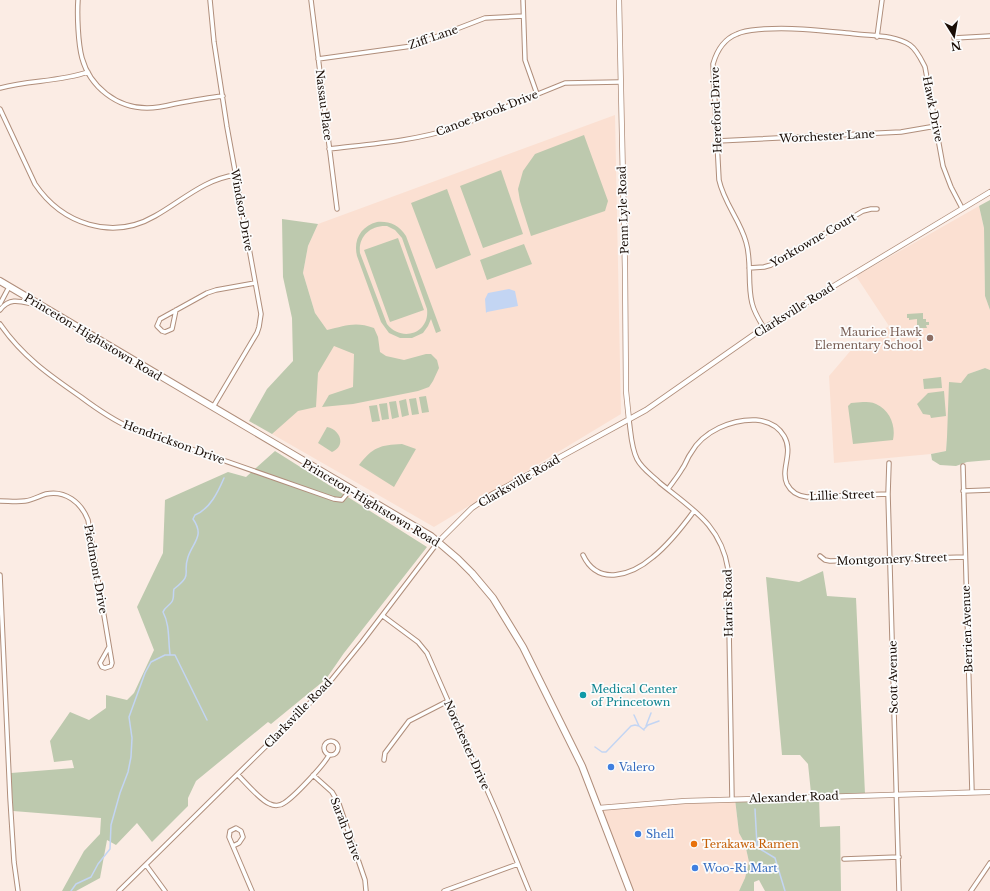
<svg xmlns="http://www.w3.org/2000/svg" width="990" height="891" viewBox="0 0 990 891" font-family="'Libre Baskerville',serif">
	<rect width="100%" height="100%" fill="#fbece4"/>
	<path fill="#fbe0d2" d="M615 115 621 414 434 527 272 434 292 402 315 313 303 273 308 246 318 224Z
		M979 206 984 228 985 296 990 310V370L985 368 968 374 947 437 946 451 931 454 834 463 829 376 852 349 889 326 856 276Z
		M735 799 739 833 745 844 749 862 745 878 739 891H630L599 808Z"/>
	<path fill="#bdc9ae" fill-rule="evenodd" d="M584 135 608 201 605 211 531 236 520 201 518 189 523 171 535 154Z
		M501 170 523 234 483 248 460 186Z
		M447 189 471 255 436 269 411 203Z
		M990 200V310L985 296 984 228 979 206Z
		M282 219 318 224 308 246 303 273 315 313 327 330C345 326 355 321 374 328L378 337 380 352 386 356 404 360 426 354H431L437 360 439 368 433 381 429 387 418 391 353 404 322 407 329 395 353 387 354 354 334 346 318 373 316 407 298 411 272 434 249 421 267 389 293 361 292 318 283 277Z
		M377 222C389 221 399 225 406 236L441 331 436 333 431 319 428 326 423 333 412 338H400L389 333 381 322 357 256C353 240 361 226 377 222ZM387 226 395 230 402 238 427 309C430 333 402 343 387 324L360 253C358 237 370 225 387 226Z
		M398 238 424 310 390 322 364 250Z
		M524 244 532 264 487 280 480 260Z
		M923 313V319H926V322H929V325H926L927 328H917V319L909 320V318H907V314Z
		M985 368 990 370V460L967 462 956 466 940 465 932 460 931 454 946 451 947 437 949 382 961 383 968 374Z
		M941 377 942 388 924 389 923 379Z
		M944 391 946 416 931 418 930 415 923 414 917 404 928 393Z
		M426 396 429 412 422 413 419 397Z
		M416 398 419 414 412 415 409 399Z
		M406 399 409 415 402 417 399 401Z
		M396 401 399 417 392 419 389 402Z
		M863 402C867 402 872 402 876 404 890 410 896 426 893 440L853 444 848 406 851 403Z
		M387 403 389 419 382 420 379 404Z
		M377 405 380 421 372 422 369 406Z
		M327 427C341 430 346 446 332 452L318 443Z
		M402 444 416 449 394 487 359 465C373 447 380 445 402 444Z
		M275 451 427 547 344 653 326 679 271 724 268 722 196 781 188 798V806L152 842 137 823 116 845 107 840 100 878 76 891H62L84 851 100 834 101 818 13 811 11 773 74 768 72 760 54 762 50 741 70 712 89 720 106 708V695L127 700 134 693 154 650 137 607 163 553 165 500 228 472 246 477Z
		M823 571 827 596 856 598 865 794 817 796 811 793 808 764 800 755H782L766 577 799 582Z
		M819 797 820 827 840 826 841 891H765L759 880 754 882V891H739L745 878 749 862 745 844 739 833 735 799Z"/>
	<path fill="#c3d5f3" d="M509 289 515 291 518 306 487 312 486 313 485 299 488 293Z"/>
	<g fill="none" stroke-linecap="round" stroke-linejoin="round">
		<path stroke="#c3d5f3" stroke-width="1.5" d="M170 654C168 640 170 625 163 612 165 606 172 605 173 599 174 596 173 592 174 589 194 573 182 575 188 557 193 542 205 536 193 519L195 515C210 509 218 492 224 478
			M634 715 639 726 644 730
			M646 726 651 713
			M644 729 648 725 659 721
			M595 747 602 752H606L631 726 635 725 639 726
			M755 809 757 845 760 849 775 858 785 891
			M71 891 76 884 91 877 98 864 110 849 111 825 120 793 128 772 131 757 132 738 129 717 145 673 151 662 165 655H175L207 720"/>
		<defs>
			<path id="minor" d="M78 0C77 15 78 43 82 58 90 87 117 108 147 108 156 108 166 106 174 104 190 101 206 98 223 96
				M210 0 214 42 227 127 261 314 259 327 257 333 213 407
				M311 0 337 209
				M523 0 525 60 537 94
				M877 37 882 0
				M954 38 990 36
				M318 59 412 46 485 18 523 16
				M0 88C29 80 59 82 88 72
				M0 109 35 184C62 224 112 241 155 216 182 201 204 179 236 175
				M717 141 901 132 936 126
				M329 149C371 144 414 141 454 128L565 83 620 82
				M749 268 764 267 771 265 863 211 871 209H877
				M0 304 9 287
				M0 310C10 296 22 302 37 305
				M176 310 172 329 165 332 162 331 157 326 160 319 207 293 216 290 255 283
				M0 324C22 356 49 375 81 397 97 409 113 420 131 428L334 499 342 500 351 489
				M764 328C759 320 754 312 752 303 747 283 752 262 746 242 740 220 724 203 719 180L713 64C717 50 724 39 737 34 745 30 755 30 764 29 795 27 825 31 856 34 872 36 895 35 910 45 917 50 921 59 925 67L943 166 951 187 962 208
				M629 420C631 433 631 447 637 459 642 469 652 475 660 483 692 509 721 525 728 569L732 799
				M889 463 888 494 899 891
				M963 466 972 792
				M668 489C673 482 678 476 682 469 686 464 687 458 691 453 703 431 732 419 756 420 768 421 778 426 784 436 794 453 780 469 787 484 791 492 798 496 807 497L888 494
				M963 491 990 490
				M0 501C8 501 17 502 25 501 33 500 39 496 46 494 65 490 81 502 88 520L112 663 111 666 105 668 102 667 100 663 109 647
				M583 555C598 587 632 575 653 557 668 545 683 526 694 511
				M820 556 825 560 830 561 965 557
				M0 575 10 798 14 862 18 891
				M383 616 418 642 427 653 498 815 529 891
				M324 748a7 7 0 1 1 14 0a7 7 0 1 1-14 0Z
				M384 760 385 753 409 721 448 701
				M238 775C245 782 261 801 270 804 274 806 280 806 284 803 294 797 324 765 329 755
				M313 775 332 792 339 804 365 880 366 891
				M233 846 239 843 243 837 241 831 236 828 230 831 229 837 252 891
				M844 859 899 857
				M146 865 165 891
				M119 891 324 689 362 642 438 542
				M444 891 518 864
				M971 891 990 863"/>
			<path id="tertiary" d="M619 0 625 270 626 391 629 420
				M438 542 472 508 491 495 646 410 759 331 990 192
				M599 808 685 801 990 792"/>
			<path id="primary" d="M0 281 431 536 458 559 472 573 493 598 523 647 582 766 630 891"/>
		</defs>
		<use href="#minor" stroke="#b08e7b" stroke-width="5.5"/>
		<use href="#tertiary" stroke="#b08e7b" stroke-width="6"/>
		<use href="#primary" stroke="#b08e7b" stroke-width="8"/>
		<use href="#minor" stroke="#fff" stroke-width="3.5"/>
		<use href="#tertiary" stroke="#fff" stroke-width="4.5"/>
		<use href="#primary" stroke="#fff" stroke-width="6"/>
	</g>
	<circle fill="#8d6e63" stroke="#fcfcfc" stroke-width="1.5" cx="930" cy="338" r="4"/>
	<circle fill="#0f9aa8" stroke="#fcfcfc" stroke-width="1.5" cx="583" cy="695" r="4"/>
	<g fill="#3f7fe0" stroke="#fcfcfc" stroke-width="1.5">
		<circle cx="611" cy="767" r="4"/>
		<circle cx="638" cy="834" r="4"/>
		<circle cx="695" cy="868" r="4"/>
	</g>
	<circle fill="#e8710a" stroke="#fcfcfc" stroke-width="1.5" cx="694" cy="844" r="4"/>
	<g text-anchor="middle" stroke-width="3.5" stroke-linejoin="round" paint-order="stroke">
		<g font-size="11" fill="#190d06" stroke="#fcfcfc">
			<text transform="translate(433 37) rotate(-19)" y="4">Ziff Lane</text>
			<text transform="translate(324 105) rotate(83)" y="4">Nassau Place</text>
			<text transform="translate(933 109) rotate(79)" y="4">Hawk Drive</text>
			<text transform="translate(716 110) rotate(-92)" y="4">Hereford Drive</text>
			<text transform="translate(487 113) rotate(-21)" y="4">Canoe Brook Drive</text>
			<text transform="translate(827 136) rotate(-3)" y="4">Worchester Lane</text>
			<text transform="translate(242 210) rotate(80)" y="4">Windsor Drive</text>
			<text transform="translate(623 210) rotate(-92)" y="4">Penn Lyle Road</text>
			<text transform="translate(813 240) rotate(-30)" y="4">Yorktowne Court</text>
			<text transform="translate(794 310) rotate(-32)" y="4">Clarksville Road</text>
			<text transform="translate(93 337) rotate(31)" y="4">Princeton-Hightstown Road</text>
			<text transform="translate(174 442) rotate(20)" y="4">Hendrickson Drive</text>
			<text transform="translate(519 481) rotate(-30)" y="4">Clarksville Road</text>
			<text transform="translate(842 495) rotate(-2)" y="4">Lillie Street</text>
			<text transform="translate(371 503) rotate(31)" y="4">Princeton-Hightstown Road</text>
			<text transform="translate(892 559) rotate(-2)" y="4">Montgomery Street</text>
			<text transform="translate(96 569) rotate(80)" y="4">Piedmont Drive</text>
			<text transform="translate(728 603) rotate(-91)" y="4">Harris Road</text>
			<text transform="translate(967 629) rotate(-92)" y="4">Berrien Avenue</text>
			<text transform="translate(893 677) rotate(-91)" y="4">Scott Avenue</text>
			<text transform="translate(298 713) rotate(-46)" y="4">Clarksville Road</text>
			<text transform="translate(467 745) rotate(66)" y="4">Norchester Drive</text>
			<text transform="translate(794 797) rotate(-2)" y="4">Alexander Road</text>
			<text transform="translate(346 829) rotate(69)" y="4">Sarah Drive</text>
		</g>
		<g font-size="11" fill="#785e54" stroke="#fcfcfc" text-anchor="end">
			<text x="922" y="336">Maurice Hawk<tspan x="922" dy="13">Elementary School</tspan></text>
		</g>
		<g font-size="11" fill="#0d838f" stroke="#fcfcfc" text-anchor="start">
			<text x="591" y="693">Medical Center<tspan x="591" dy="13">of Princetown</tspan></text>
		</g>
		<g font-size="11" fill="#366cbe" stroke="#fcfcfc" text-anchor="start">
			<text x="619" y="771">Valero</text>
			<text x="646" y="838">Shell</text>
			<text x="703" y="872">Woo-Ri Mart</text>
		</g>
		<g font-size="11" fill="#c56008" stroke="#fcfcfc" text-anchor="start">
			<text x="702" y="848">Terakawa Ramen</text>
		</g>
	</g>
	<g transform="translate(954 36) rotate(169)" stroke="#fcfcfc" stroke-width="3" paint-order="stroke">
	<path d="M0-3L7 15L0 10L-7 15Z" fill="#190d06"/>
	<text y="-6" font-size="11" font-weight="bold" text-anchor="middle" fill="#190d06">N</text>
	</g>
</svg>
